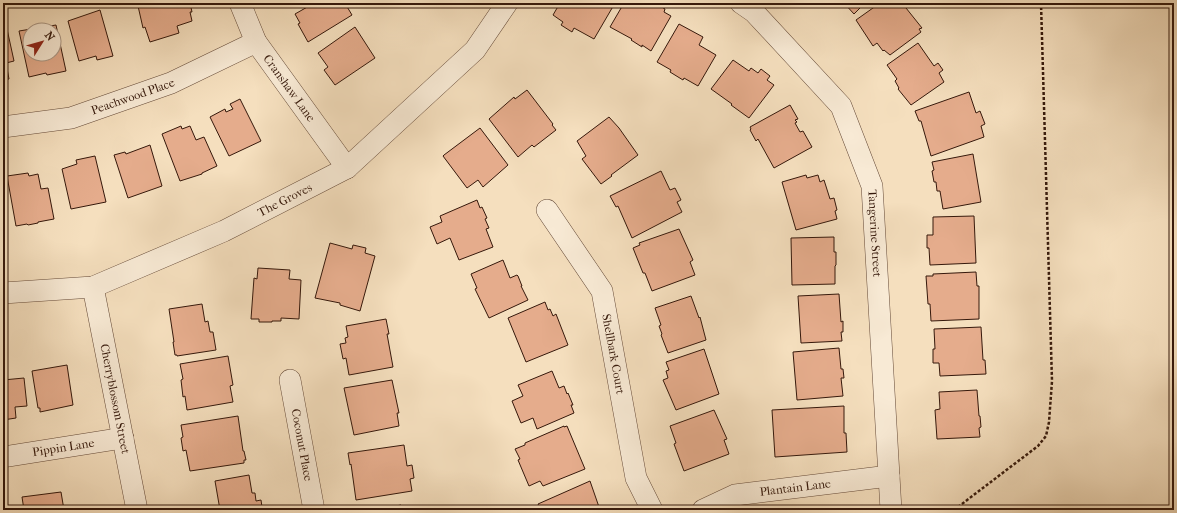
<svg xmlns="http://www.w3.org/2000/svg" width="1177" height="513" viewBox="0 0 1177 513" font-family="'IM FELL French Canon',serif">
	<rect width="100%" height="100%" fill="#f5dfbe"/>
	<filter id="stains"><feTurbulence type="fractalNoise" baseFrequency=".005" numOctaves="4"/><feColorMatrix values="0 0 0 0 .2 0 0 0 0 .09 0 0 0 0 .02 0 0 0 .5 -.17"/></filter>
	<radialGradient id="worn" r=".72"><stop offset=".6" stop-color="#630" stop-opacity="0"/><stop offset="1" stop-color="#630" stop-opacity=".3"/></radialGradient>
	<path fill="#a3b9bd" stroke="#777976" d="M1171 3H1174V510H1172L1173 489Z"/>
	<path fill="#e5ac8c" stroke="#35180b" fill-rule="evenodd" d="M149 3H190L192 12H190L192 21 177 26 179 33 150 42 145 27 143 28 138 6Z
		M307 3H346V5L352 15 308 42 298 24 300 23 295 14 309 6Z
		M560 3H615L594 39 574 28 572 32 561 25 563 22 553 15Z
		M624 3H650L654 5 655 3 665 9 664 12 671 16 651 51 642 45V47L631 40 632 39 610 27Z
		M844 3H865L854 14Z
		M880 3H898L900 5 902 3 922 28 919 29 921 32 890 55 884 50 883 51 877 43 873 46 856 20Z
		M100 10 113 56 97 60 96 56 79 61 68 21Z
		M679 24 703 37 699 45 716 55 698 86 684 78 683 80 670 72 671 70 657 62Z
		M56 25 66 71 47 75 46 73 29 77 19 31ZM30 30H54V54H30Z
		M355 27 375 58 335 85 324 70 328 67 318 53Z
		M7 29 14 61 6 63 9 79 3 80V30Z
		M918 43 934 66 938 63 943 70 939 73 944 82 911 105 898 89 899 88 895 81 897 79 887 65Z
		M733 60 749 71 751 68 758 73 761 69 770 76 767 80 774 85 749 118 731 105 732 104 711 89Z
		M527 90 553 124 552 125 556 130 534 147 532 145 518 157 489 119 514 97 515 99Z
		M969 92 976 113 980 111 985 124 981 126 984 137 931 156 921 121H919L915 111Z
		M240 99 261 141 229 156 210 117 225 109 226 112 233 109 230 104Z
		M790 105 798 119 795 120 797 122 795 123 800 132 803 131 812 147 774 168 758 139 756 141 750 130 751 129 750 127Z
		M609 117 619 128 638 155 611 175 612 176 601 184 582 159 586 156 577 141Z
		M181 126 182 129 190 126 196 140 204 137 217 166 202 173V174L180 181 162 134Z
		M480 128 508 165 483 187 478 180 467 188 443 156 444 155Z
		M150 145 162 186 128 198 114 155 125 152 126 154Z
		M973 154 981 202 943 209 940 191H937L936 182H934L932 171 934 170 932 162Z
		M95 156 106 202 71 209 62 169 77 164 76 160Z
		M661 171 670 190 675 188 681 200 677 202 682 212 632 238 618 206 616 207 610 196Z
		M28 173 29 176 38 174 41 189 48 188 54 219 38 222V223L28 225 27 224 16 226 7 176Z
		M806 175 807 178 818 175 820 182 824 180 830 199 834 198 837 210 835 211 837 219 796 230 782 182Z
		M477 200 480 208 482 207 487 218 485 219 489 228 486 229 493 247 459 260 450 238 437 244 430 227 442 222 440 216Z
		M974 216 976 263 930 265 929 248H927V235H933V217Z
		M679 229 693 260 690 262 695 275 652 291 645 273H643L633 248 640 245 639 243Z
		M834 237V252H836V265L835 266V284L792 285 791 238Z
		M330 243 352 249 353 245 366 248 365 253 375 256 360 311 340 305V303L315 298Z
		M503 260 510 278 517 275 518 276 522 286H521L528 300 489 318 475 289 477 288 471 274Z
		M258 268 290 270 289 279 301 280 299 319 281 318V321H272V322H259V319H251L254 278 257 279Z
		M976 272 977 286H979V319L931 321 930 304H928L926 276H933V274Z
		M839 294 841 322 843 321V332H841L842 341 801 343 798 296Z
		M691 296 699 318 700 317 706 340 668 353 661 335 662 334 659 326 661 325 655 308Z
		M545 302 548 310 550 309 553 316 556 314 568 345 526 362 508 318Z
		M202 304 205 322 208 321 210 332H213L216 350 177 356V355H175L173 342H174L169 309Z
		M386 319 389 334H387L393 367 349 375 346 358 343 359 340 344 346 343 345 338 348 337 346 326Z
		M981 327 983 360H985L986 374 940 376 939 363H933V349H935L934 329Z
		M839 348 841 369H843L844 378H841L843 396 797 400 793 352Z
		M704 349 719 394 676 410 663 380 668 378 666 371 669 370 666 362Z
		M228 356 233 385 230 386 233 402 187 410 185 396 183 397 181 380 183 379 180 364Z
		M67 365 73 405 40 412V408H38L32 371Z
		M552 371 559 388 564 386 567 394 568 393 573 405H571L574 413 537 429 533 418 521 423 512 401 523 396 518 385Z
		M24 378 27 406 15 407 16 418 3 420V380Z
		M392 380 399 413H397L399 426 354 435 344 388Z
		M977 390 979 416H980L981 427 979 428 980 437 937 439 935 410 940 409 939 392Z
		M844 406V433H846L847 452 775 457 772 410Z
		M714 410 727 439 724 440 729 454 684 471 674 444 676 443 670 426Z
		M238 416 243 451H244L246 460H244V463L190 471 186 450 183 451 181 438 183 437 181 425Z
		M564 426V427L567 426 585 469 543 486 540 481 529 486 518 460 520 459 515 449 525 445V443Z
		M404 445 407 466 412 465 414 478 410 479 412 491 356 500 351 464 350 465 348 453Z
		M249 475 252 493H255L256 501 261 500 262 507 260 508 261 510H220L215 481Z
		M590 481 599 507 601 506 602 510H541L538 504Z
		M61 492 64 510H24L22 497Z
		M401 505 402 510H374Z"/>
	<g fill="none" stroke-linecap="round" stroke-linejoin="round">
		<defs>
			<g id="minor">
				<path id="s1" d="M240 3 256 42 347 168"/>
				<path id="s2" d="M741 3 754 12 841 106 872 186 891 510"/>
				<path id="s3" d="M3 127 71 118 171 83 256 42"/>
				<path id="s4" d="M547 210 602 291 636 478 652 510"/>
				<path id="s5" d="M93 287 137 510"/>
				<path id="s6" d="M3 293 93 287 224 231 347 168 475 50 507 3"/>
				<path id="s7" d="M290 380 314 510"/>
				<path id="s8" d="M3 457 123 438"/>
				<path id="s9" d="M703 510 735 495 889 476"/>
			</g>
		</defs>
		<use href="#minor" stroke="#654a38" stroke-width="22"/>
		<path stroke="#35180b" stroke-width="2.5" stroke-dasharray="3 2" stroke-linecap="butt" d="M954 510 1038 446 1046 436 1049 422 1052 381 1041 3"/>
		<use href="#minor" stroke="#f8ead5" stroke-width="21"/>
	</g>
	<g text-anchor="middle" stroke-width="4" stroke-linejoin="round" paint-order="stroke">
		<g font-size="12" fill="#35180b" stroke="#f8ead5">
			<text dy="4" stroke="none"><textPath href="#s1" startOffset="99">Cranshaw Lane</textPath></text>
			<text dy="4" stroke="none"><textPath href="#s3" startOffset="134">Peachwood Place</textPath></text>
			<text dy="4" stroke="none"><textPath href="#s6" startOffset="301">The Groves</textPath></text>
			<text dy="4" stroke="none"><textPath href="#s2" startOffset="277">Tangerine Street</textPath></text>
			<text dy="4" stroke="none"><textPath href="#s4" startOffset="162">Shellbark Court</textPath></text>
			<text dy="4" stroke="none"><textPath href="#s5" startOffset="114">Cherryblossom Street</textPath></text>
			<text dy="4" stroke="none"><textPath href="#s7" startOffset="66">Coconut Place</textPath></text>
			<text dy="4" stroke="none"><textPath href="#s8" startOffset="61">Pippin Lane</textPath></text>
			<text dy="4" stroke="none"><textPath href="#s9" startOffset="96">Plantain Lane</textPath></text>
		</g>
	</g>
	<rect width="1177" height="513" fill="none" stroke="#f5dfbe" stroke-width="16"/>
	<rect x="4" y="4" width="1169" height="505" fill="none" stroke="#35180b" stroke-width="2"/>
	<rect x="8" y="8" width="1161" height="497" fill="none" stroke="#35180b"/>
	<g transform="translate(42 42) rotate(53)"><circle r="19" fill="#f8ead5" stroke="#aa9684"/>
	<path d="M0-3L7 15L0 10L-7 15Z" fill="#8f2418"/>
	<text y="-6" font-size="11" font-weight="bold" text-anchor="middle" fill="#35180b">N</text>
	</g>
	<rect width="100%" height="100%" filter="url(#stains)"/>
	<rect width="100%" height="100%" fill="url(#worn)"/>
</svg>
